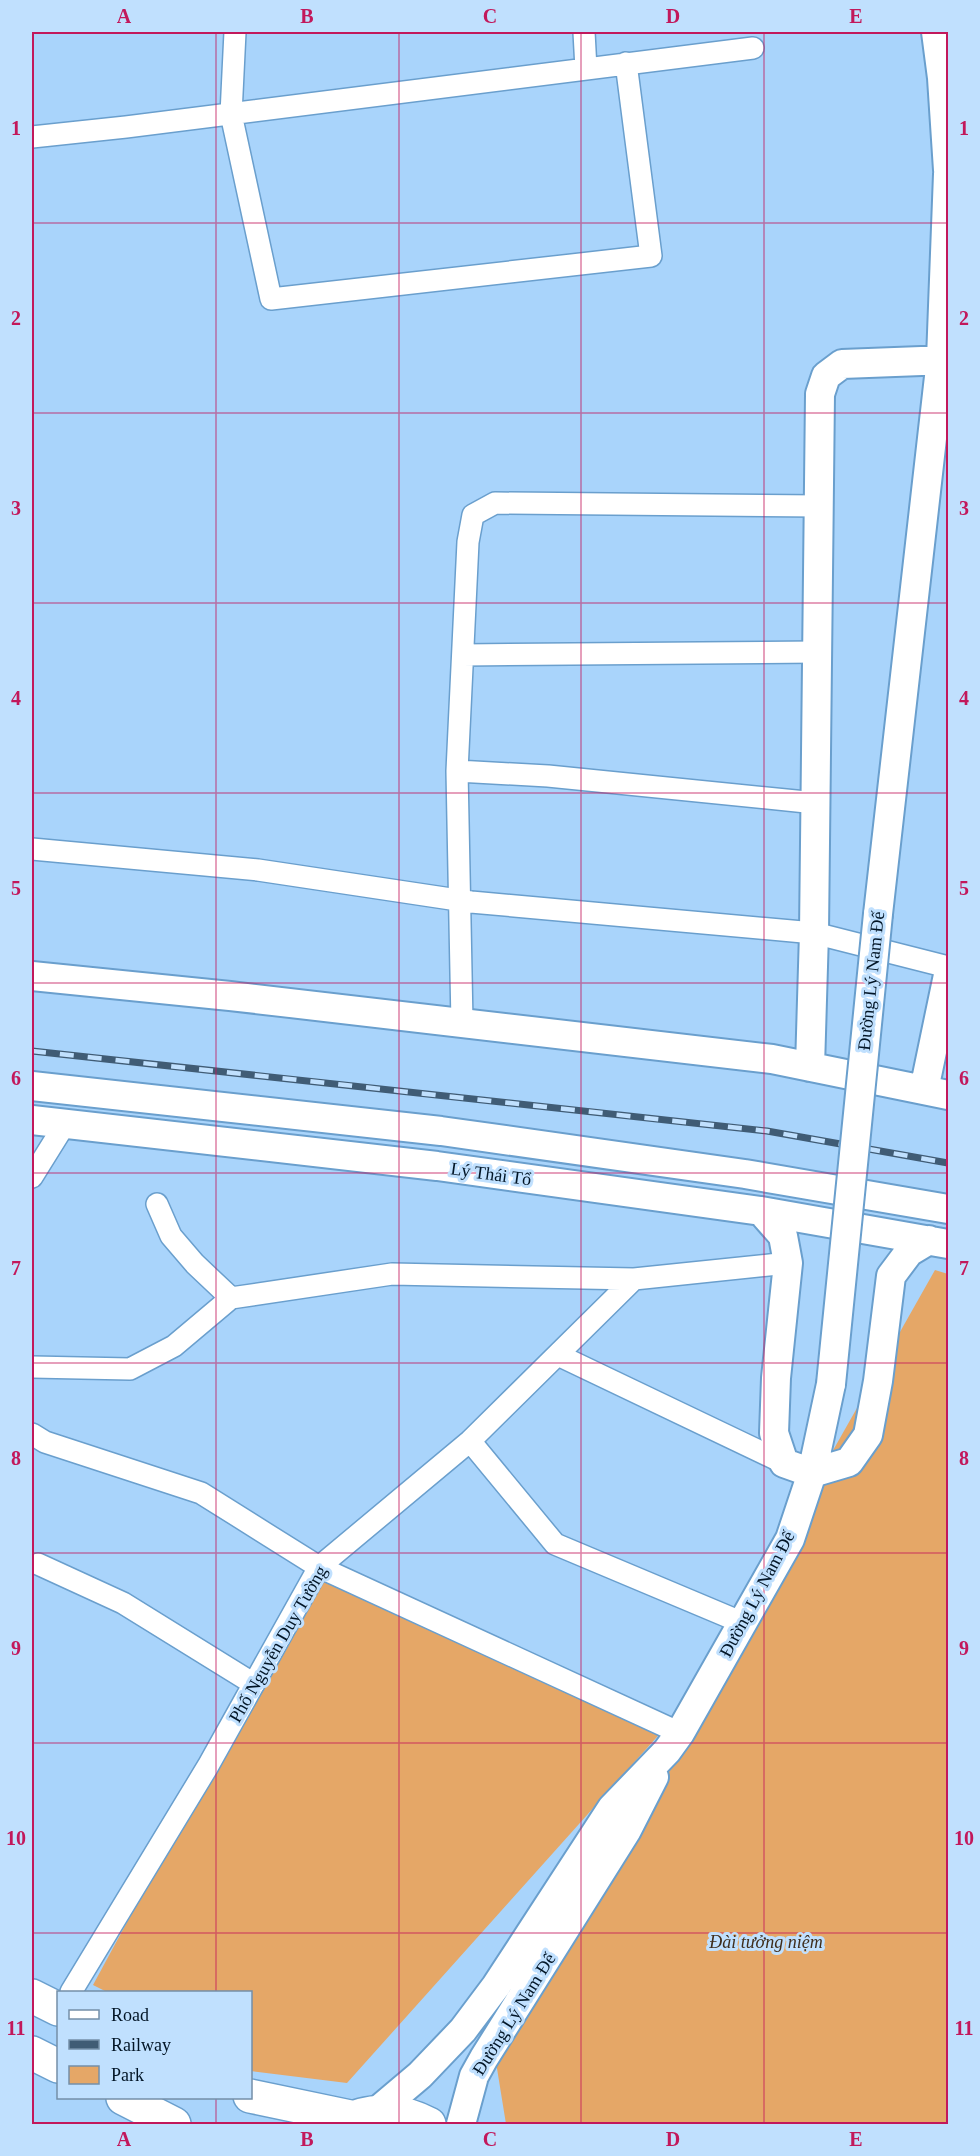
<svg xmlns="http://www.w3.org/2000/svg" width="980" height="2156" viewBox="0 0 980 2156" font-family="'Times New Roman',serif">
	<rect width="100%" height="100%" fill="#a9d4fb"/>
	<path fill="#e5a767" d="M935 1270 948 1274V2124H506L494 2050Z
		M319 1567 665 1728 347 2083 251 2071 250 1992H107L93 1985Z"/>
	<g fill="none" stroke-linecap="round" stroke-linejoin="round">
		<defs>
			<path id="street" d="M235 32 231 114 271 299 651 256 626 63
				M584 32 586 69
				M32 137 126 127 753 48
				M463 655 818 652
				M457 771 548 776 816 803
				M32 849 258 870 471 902 814 933 948 967
				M462 1023 457 771 468 542 473 515 495 503 819 506
				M32 1177 65 1124
				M157 1204 171 1236 195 1264 231 1298
				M558 1355 784 1463
				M32 1367 130 1369 174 1346 231 1298 392 1274 634 1279 788 1263
				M32 1434 45 1442 201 1493 319 1567 680 1733
				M470 1441 555 1544 743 1623
				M38 1564 123 1603 254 1684
				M71 1992 208 1766 319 1567 470 1441 634 1279"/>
			<path id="secondary" d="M936 32 942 78 948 170
				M878 914 941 359 948 174
				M32 976 230 996 772 1059 948 1095
				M810 1067 814 933 820 394 826 376 842 364 948 360
				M32 1086 441 1131 745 1174 948 1209
				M924 1090 948 975
				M32 1120 437 1166 761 1211 948 1244
				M761 1211 783 1236 788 1263 776 1378 774 1433 784 1463 812 1473 849 1462 868 1435 878 1381 891 1276 909 1252 929 1240
				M375 2113 420 2075 463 2030 496 1986 612 1808 667 1751 680 1733 790 1539 812 1473 831 1384
				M461 2124 474 2076 484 2058 627 1830 654 1777"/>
			<path id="primary" d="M32 1996 58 2009
				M32 2053 58 2066
				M250 2096 355 2118
				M123 2098 174 2124
				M340 2124C368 2108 401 2109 429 2124"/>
		</defs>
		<use href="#street" stroke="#6a9fcd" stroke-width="24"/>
		<use href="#secondary" stroke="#6a9fcd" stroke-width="32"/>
		<use href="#primary" stroke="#6a9fcd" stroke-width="36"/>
		<use href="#street" stroke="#fff" stroke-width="21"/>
		<use href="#secondary" stroke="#fff" stroke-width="28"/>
		<use href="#primary" stroke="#fff" stroke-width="33"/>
		<defs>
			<path id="rail" d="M32 1051 767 1131 948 1163"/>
		</defs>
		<use href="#rail" stroke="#405c75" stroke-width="7"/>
		<use href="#rail" stroke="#c0e0fe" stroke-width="4.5" stroke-dasharray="14" stroke-linecap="butt"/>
		<defs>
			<path id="secondary-bridge" d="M831 1384 878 914"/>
		</defs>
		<use href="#secondary-bridge" stroke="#6a9fcd" stroke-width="32" stroke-linecap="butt"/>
		<use href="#secondary-bridge" stroke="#fff" stroke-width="28"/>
	</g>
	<path fill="none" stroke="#c2185b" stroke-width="1.5" stroke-opacity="0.55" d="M216 32V1992M399 32V2124M581 32V2124M764 32V2124M32 223H948M32 413H948M32 603H948M32 793H948M32 983H948M32 1173H948M32 1363H948M32 1553H948M32 1743H948M32 1933H948M216 2098V2124"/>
	<g text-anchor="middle" stroke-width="6" stroke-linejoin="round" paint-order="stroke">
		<g font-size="18" fill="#021526" stroke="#c0e0fe">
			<text transform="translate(871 981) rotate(-84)" y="6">Đường Lý Nam Đế</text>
			<text transform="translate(491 1174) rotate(8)" y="6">Lý Thái Tổ</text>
			<text transform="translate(757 1594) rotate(-62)" y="6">Đường Lý Nam Đế</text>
			<text transform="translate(278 1644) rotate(-60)" y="6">Phố Nguyễn Duy Tường</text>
			<text transform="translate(514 2014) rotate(-58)" y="6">Đường Lý Nam Đế</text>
		</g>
		<g font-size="18" font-style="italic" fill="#3f2e1d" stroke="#c0e0fe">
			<text x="766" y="1948">Đài tưởng niệm</text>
		</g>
	</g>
	<rect width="980" height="2156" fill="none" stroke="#c0e0fe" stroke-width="66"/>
	<rect x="57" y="1991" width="195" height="108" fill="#c0e0fe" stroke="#748fa8" stroke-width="1.5"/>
	<rect x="69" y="2010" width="30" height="9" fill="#ffffff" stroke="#748fa8" stroke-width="1.5"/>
	<text x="111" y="2021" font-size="18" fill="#021526">Road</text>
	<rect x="69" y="2040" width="30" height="9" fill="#405c75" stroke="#748fa8" stroke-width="1.5"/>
	<text x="111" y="2051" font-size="18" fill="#021526">Railway</text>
	<rect x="69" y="2066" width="30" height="18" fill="#e5a767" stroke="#748fa8" stroke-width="1.5"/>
	<text x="111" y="2081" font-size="18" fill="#021526">Park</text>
	<rect x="33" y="33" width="914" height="2090" fill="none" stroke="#c2185b" stroke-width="2"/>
	<g font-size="20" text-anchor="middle" font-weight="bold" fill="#c2185b">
		<text x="124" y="23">A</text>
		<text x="307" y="23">B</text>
		<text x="490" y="23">C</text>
		<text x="673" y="23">D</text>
		<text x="856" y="23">E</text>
		<text x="16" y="135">1</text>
		<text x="964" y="135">1</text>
		<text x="16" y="325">2</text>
		<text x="964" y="325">2</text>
		<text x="16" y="515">3</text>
		<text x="964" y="515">3</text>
		<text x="16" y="705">4</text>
		<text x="964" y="705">4</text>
		<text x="16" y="895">5</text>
		<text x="964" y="895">5</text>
		<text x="16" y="1085">6</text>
		<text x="964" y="1085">6</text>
		<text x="16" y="1275">7</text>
		<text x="964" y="1275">7</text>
		<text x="16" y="1465">8</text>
		<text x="964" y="1465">8</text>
		<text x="16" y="1655">9</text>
		<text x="964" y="1655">9</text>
		<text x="16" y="1845">10</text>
		<text x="964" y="1845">10</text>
		<text x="16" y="2035">11</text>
		<text x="964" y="2035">11</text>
		<text x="124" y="2146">A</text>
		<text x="307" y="2146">B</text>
		<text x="490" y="2146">C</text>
		<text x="673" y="2146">D</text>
		<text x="856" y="2146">E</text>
	</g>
</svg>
